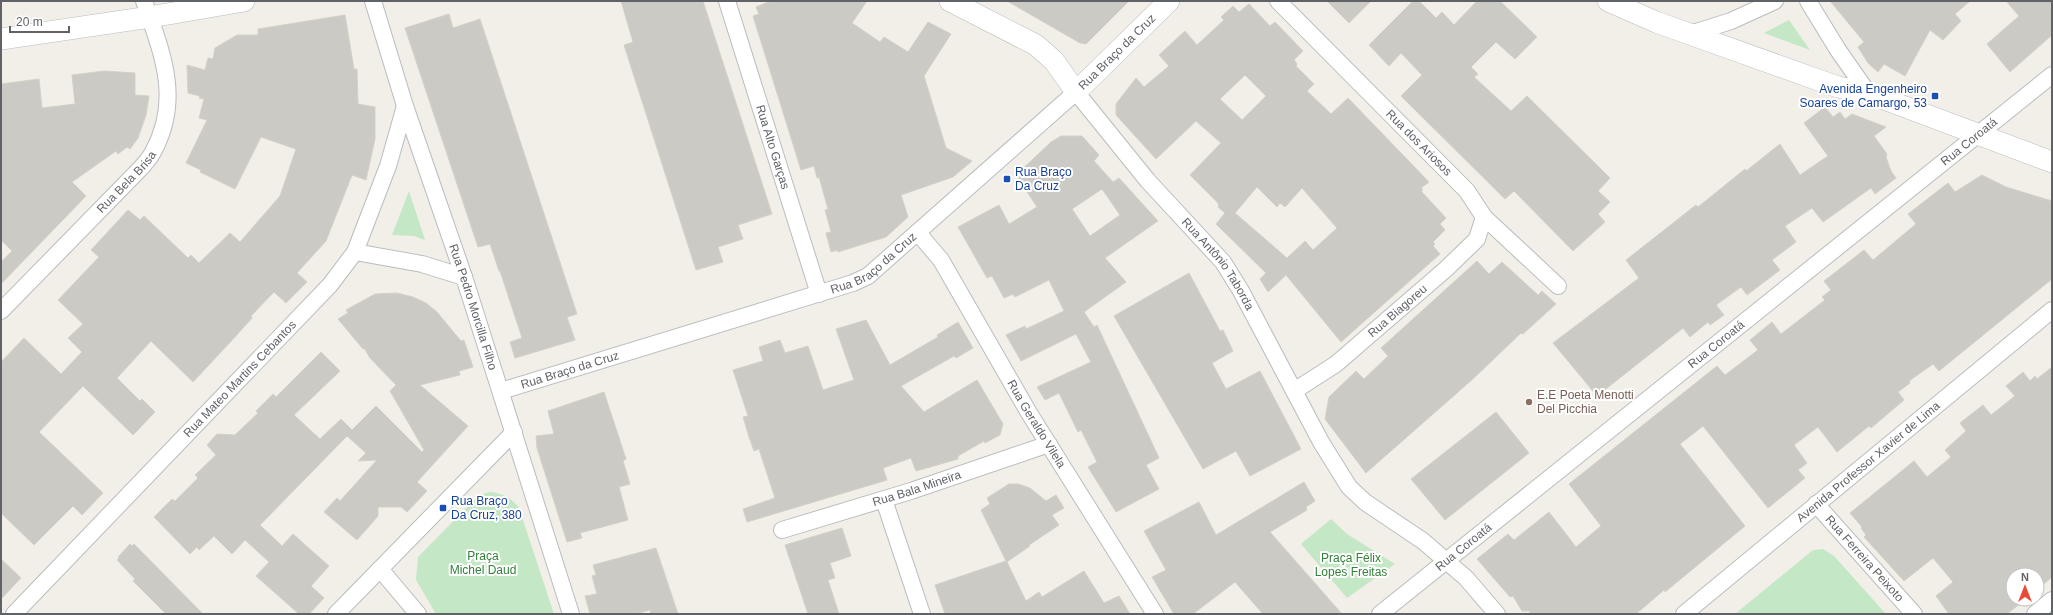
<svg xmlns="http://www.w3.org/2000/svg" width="2053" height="615" viewBox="0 0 2053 615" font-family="Arial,sans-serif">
	<rect width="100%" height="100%" fill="#f1efe7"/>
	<path fill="#c4e8c6" d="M1789 20 1810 50 1764 33Z
		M409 191 425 240 414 236 392 235Z
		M490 492C503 493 511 498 519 508L554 614H436L416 580 418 557 479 495Z
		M1331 519 1347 534 1395 564 1347 598 1301 544Z
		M1823 549 1834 556 1886 614H1735L1813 550Z"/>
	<path fill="#cccac4" stroke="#d5d1c5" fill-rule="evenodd" d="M621 1H703L772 214 738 225 743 239 718 247 723 262 696 270 624 45 633 42Z
		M771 1H867L852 23 880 42 884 37 908 52 928 22 951 34 924 76 946 148 972 161 953 177 901 195 908 217 886 237 838 252 837 250 831 252 826 233 831 232 825 210 828 209 819 177 817 178 814 166 801 170 753 16 759 14 756 7Z
		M1007 1H1129L1086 44 1080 43Z
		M1327 1H1371L1349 23Z
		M1413 1H1419L1436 18 1442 12 1454 25 1477 1H1500L1537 37 1515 59 1496 42 1471 67 1478 74 1474 77 1511 111 1527 96 1610 178 1598 191 1610 202 1598 214 1605 222 1573 251 1514 191 1505 199 1401 96 1422 75 1401 53 1389 66 1369 45Z
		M1830 1H1970L1955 14 1961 21 1943 40 1930 30 1905 76 1884 64 1878 72 1868 63 1858 47 1864 42Z
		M2006 1H2052V35L2010 72 1987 44 2019 16Z
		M1249 4 1270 26 1275 22 1303 51 1294 60 1297 64 1296 66 1314 84 1307 91 1331 114 1348 98 1429 182 1421 188 1423 190 1421 191 1446 218 1440 224 1445 230 1433 242 1435 244 1433 246 1440 254 1341 342 1286 275 1268 292 1260 279 1266 273 1216 224 1225 213 1218 207 1219 205 1217 202 1190 175 1221 143 1196 121 1156 159 1116 115V104L1136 78 1144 87 1169 66 1159 55 1185 31 1197 45 1224 20 1221 17 1233 6 1239 12ZM1245 75 1266 96 1242 120 1220 99ZM1257 187 1277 207 1280 203 1285 207 1302 188 1337 228 1313 250 1305 241 1287 258 1235 213Z
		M449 14 453 28 480 19 577 314 567 317 575 340 515 358 510 342 522 338 500 271H499L490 244 478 247 405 28Z
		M345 15 354 69H357L358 104 375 107V139L366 180 352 175 326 241 297 273 307 282 286 303 274 292 251 316 252 318 235 337 193 382 151 341 117 378 140 401 142 399 155 412 133 435 83 386 39 432 103 493 82 515 73 506 34 545 1 513V362L24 338 61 374 82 352 68 338 83 324 58 300 99 257 91 250 128 210 140 220 144 216 188 258 191 255 199 263 230 233 240 242 280 196 296 149 261 137 235 189 200 172 201 170 186 163 207 120 199 118 204 99 199 98 200 96 188 93 187 65 205 70 208 58 213 59 215 48 237 35H258V29Z
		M104 71 135 73V95L149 96 146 115 138 138 130 149 127 147 118 154 116 151 72 182 86 196 1 284V262L12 251 1 240V84L39 79 42 108 75 104 72 75Z
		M1825 107 1833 117 1840 112 1845 119 1852 114 1886 127 1874 136 1887 154 1886 157 1891 171 1896 178 1875 194 1871 188 1823 222 1812 208 1785 226 1796 242 1772 260 1780 270 1747 295 1741 287 1716 305 1724 315 1710 325 1708 322 1690 337 1683 328 1597 396 1553 343 1639 278 1626 260 1696 205 1698 207 1745 169 1746 171 1780 144 1800 175 1828 156 1804 123Z
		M1061 136H1082L1099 155 1094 161 1113 182 1119 178 1158 221 1105 258 1126 282 1084 312 1094 327 1097 325 1159 458 1146 465 1159 489 1116 512 1088 467 1097 462 1081 430 1078 432 1059 393 1045 400 1037 387 1091 362 1076 334 1021 361 1006 335 1025 326 1026 329 1064 311 1049 280 1015 297 1013 294 1004 298 992 276 987 278 958 227 999 205 1009 224 1037 207 1016 175 1051 142ZM1102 189 1120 215 1090 236 1072 209Z
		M1982 175 2006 187 2052 201V279L1939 371 1933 364 1909 381 1910 383 1898 392 1904 400 1871 428 1869 426 1837 452 1818 427 1794 445 1807 463 1798 470 1805 478 1768 508 1703 426 1680 444 1745 526 1665 592 1664 590 1636 614H1531L1529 611H1522L1513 596 1510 597 1477 559 1508 534 1514 540 1549 512 1576 547 1601 526 1569 484 1717 366 1725 375 1758 350 1750 340 1772 322 1781 334 1825 300 1822 297 1831 290 1824 281 1864 250 1873 260 1916 224 1908 214 1948 183 1955 192Z
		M1477 261 1489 274 1502 262 1538 295 1542 291 1556 304 1523 334 1521 333 1474 378 1366 473 1325 419 1329 397 1356 371 1364 379 1388 356 1381 348Z
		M1189 273 1220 331 1223 330 1233 351 1212 363 1226 389 1260 371 1301 449 1250 476 1236 451 1203 469 1114 316Z
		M397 293 413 297 426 303 437 312 461 341 464 340 473 367 459 371 460 375 420 385 468 426 417 482 427 491 407 512 401 507H378V516L357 540 324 512 337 498 340 501 377 460 358 461 366 453 347 436 260 525 282 546 293 534 329 566 311 586 324 598 309 614H299L256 576 269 562 245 540 232 554 214 536 199 550 197 547 190 554 154 517 172 499 175 501 198 478 195 475 216 455 207 445 217 434 235 435 258 413 256 411 273 394 276 397 321 352 340 371 294 415 320 439 341 419 352 430 376 406 422 452 424 450 390 391 396 385 370 358 364 348 363 349 338 319 348 313 346 310 375 294Z
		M866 320 890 365 938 337 937 335 958 322 973 348 956 358 954 356 901 386 924 412 977 380 1003 424 1000 435 985 443 984 441 958 456V459L916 471 911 458 883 468 887 480 747 522 743 509 775 498 759 449 754 451 749 437 743 417 748 416 733 370 763 361 759 347 780 340 785 353 808 346 823 390 854 380 836 329Z
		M2052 367V577L2037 590V575H2013V599H2026L2007 614H1949L1936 596 1953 582 1933 558 1904 581 1864 537 1866 535 1861 528 1862 527 1850 513 1914 461 1927 477 1951 457 1945 450 1966 431 1960 423 1983 405 1991 415 2015 396 2006 386 2023 372 2030 381 2035 376 2037 379Z
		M604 392 626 459 623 461 630 484 619 487 628 520 580 533 582 538 567 542 537 448 536 436 554 434 548 411Z
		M1496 412 1529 453 1445 520 1411 479Z
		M1304 482 1315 501 1306 507 1307 510 1270 532 1342 614H1263L1235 582 1193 614H1174L1152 577 1166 570 1144 531 1199 502 1216 535Z
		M1009 484H1018L1030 488 1046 501 1056 495 1064 508 1052 515 1059 525 1029 545 1030 546 1007 562 1026 601 1039 592 1042 597 1084 571 1104 603 1119 596 1130 614H945L935 585 1006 561 981 510 990 504 987 498Z
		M842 528 851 556 830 563 835 578 828 580 839 614H808L785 545Z
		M130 544 132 546 134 544 203 614H166L133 581 135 579 117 560 119 558 118 557Z
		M656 548 678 614H651L650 610 635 614H590L585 596 597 594 592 576 596 575 593 565Z
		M1 559 21 578 1 599Z"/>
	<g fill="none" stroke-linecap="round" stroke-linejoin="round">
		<defs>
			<g id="minor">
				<path id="s1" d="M373 1 405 106 464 277 571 614"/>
				<path id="s2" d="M727 1 819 294"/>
				<path id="s3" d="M1278 1 1467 191 1484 217 1558 286"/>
				<path d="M1808 1 1838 50 1868 93"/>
				<path d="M1690 34 1731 21 1775 1"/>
				<path id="s4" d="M918 233 941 260 1029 413 1155 614"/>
				<path d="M355 252 422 264 464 277"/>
				<path id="s5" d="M1 311 136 173C142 167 149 160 153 152 182 99 162 53 144 1"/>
				<path id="s6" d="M501 391 853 283 868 276 1076 92 1148 181 1223 262 1241 291 1321 442 1349 487 1365 502 1423 541 1466 578 1497 614"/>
				<path id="s7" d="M1294 391 1336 364 1446 269 1477 239 1484 217"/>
				<path d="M884 500 922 614"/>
				<path id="s8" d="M1816 504 1914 614"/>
				<path id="s9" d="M782 530 911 491 1049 444"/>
				<path d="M380 569 418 614"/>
				<path id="s10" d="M14 614 330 285 355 252 388 166 405 106"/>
				<path d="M336 614 514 432"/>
				<path id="s11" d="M1380 614 2052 75"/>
				<path id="s12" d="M1684 614 2052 310"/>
				<path d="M2035 614 2052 600"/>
			</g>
			<g id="tertiary">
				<path id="s13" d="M950 1 1036 45 1054 61 1076 92 1169 1"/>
				<path d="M1608 1 1656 22 1838 87 1868 93 2052 162"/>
				<path d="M1 39 150 17 244 1"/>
			</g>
		</defs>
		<use href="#minor" stroke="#b9bcc0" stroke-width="18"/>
		<use href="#tertiary" stroke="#b9bcc0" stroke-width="22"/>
		<use href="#minor" stroke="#fff" stroke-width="16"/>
		<use href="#tertiary" stroke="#fff" stroke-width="21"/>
	</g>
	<g fill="#1a4fb4" stroke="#fff" stroke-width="1.5">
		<rect x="1931" y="92" width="8" height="8" rx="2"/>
		<rect x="1003" y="175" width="8" height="8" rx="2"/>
		<rect x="439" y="504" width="8" height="8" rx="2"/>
	</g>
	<circle fill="#8d6e63" stroke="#fff" stroke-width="1.5" cx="1529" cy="402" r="4"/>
	<g text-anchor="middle" stroke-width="4" stroke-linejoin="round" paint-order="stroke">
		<g font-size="12" fill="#5f6267" stroke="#fff">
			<text dy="4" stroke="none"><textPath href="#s13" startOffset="216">Rua Braço da Cruz</textPath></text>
			<text dy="4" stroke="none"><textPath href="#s11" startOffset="755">Rua Coroatá</textPath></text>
			<text dy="4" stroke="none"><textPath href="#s3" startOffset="200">Rua dos Ariosos</textPath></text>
			<text dy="4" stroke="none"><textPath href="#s2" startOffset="153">Rua Alto Garças</textPath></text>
			<text dy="4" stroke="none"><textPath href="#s5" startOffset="180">Rua Bela Brisa</textPath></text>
			<text dy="4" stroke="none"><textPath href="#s6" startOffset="396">Rua Braço da Cruz</textPath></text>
			<text dy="4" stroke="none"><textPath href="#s6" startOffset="886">Rua Antônio Taborda</textPath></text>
			<text dy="4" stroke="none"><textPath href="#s1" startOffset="322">Rua Pedro Morcilla Filho</textPath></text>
			<text dy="4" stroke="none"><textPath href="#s7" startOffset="131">Rua Biagoreu</textPath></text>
			<text dy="4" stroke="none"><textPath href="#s11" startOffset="431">Rua Coroatá</textPath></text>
			<text dy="4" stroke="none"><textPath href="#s6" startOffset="72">Rua Braço da Cruz</textPath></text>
			<text dy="4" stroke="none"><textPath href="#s10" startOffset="326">Rua Mateo Martins Cebantos</textPath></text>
			<text dy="4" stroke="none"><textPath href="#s4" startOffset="225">Rua Geraldo Vilela</textPath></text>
			<text dy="4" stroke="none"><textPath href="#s12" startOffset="239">Avenida Professor Xavier de Lima</textPath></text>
			<text dy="4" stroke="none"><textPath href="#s9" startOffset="141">Rua Bala Mineira</textPath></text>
			<text dy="4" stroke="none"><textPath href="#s11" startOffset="107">Rua Coroatá</textPath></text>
			<text dy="4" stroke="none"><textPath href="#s8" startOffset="73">Rua Ferreira Peixoto</textPath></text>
		</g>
		<g font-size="12" fill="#164399" stroke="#fff" text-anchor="start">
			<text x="1927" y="93" text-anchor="end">Avenida Engenheiro<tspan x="1927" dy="14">Soares de Camargo, 53</tspan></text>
			<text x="1015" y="176">Rua Braço<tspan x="1015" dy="14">Da Cruz</tspan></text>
			<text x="451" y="505">Rua Braço<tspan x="451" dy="14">Da Cruz, 380</tspan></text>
		</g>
		<g font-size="12" fill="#785e54" stroke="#fff" text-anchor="start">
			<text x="1537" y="399">E.E Poeta Menotti<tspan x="1537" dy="14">Del Picchia</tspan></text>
		</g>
		<g font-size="12" fill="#34813b" stroke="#fff">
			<text x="483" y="560">Praça<tspan x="483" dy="14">Michel Daud</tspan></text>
			<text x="1351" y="562">Praça Félix<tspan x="1351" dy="14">Lopes Freitas</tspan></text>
		</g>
	</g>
	<rect width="2053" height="615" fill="none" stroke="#5f6267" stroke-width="4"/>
	<g transform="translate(2025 587)"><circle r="19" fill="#ffffff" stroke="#bfc0c2"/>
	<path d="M0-3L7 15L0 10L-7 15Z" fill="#e94c35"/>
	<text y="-6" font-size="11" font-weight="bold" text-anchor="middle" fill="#5f6267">N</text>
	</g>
	<path d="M10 26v6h59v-6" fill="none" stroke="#5f6267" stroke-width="2"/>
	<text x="16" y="26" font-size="12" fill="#5f6267" stroke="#ffffff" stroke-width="3" paint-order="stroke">20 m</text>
</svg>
